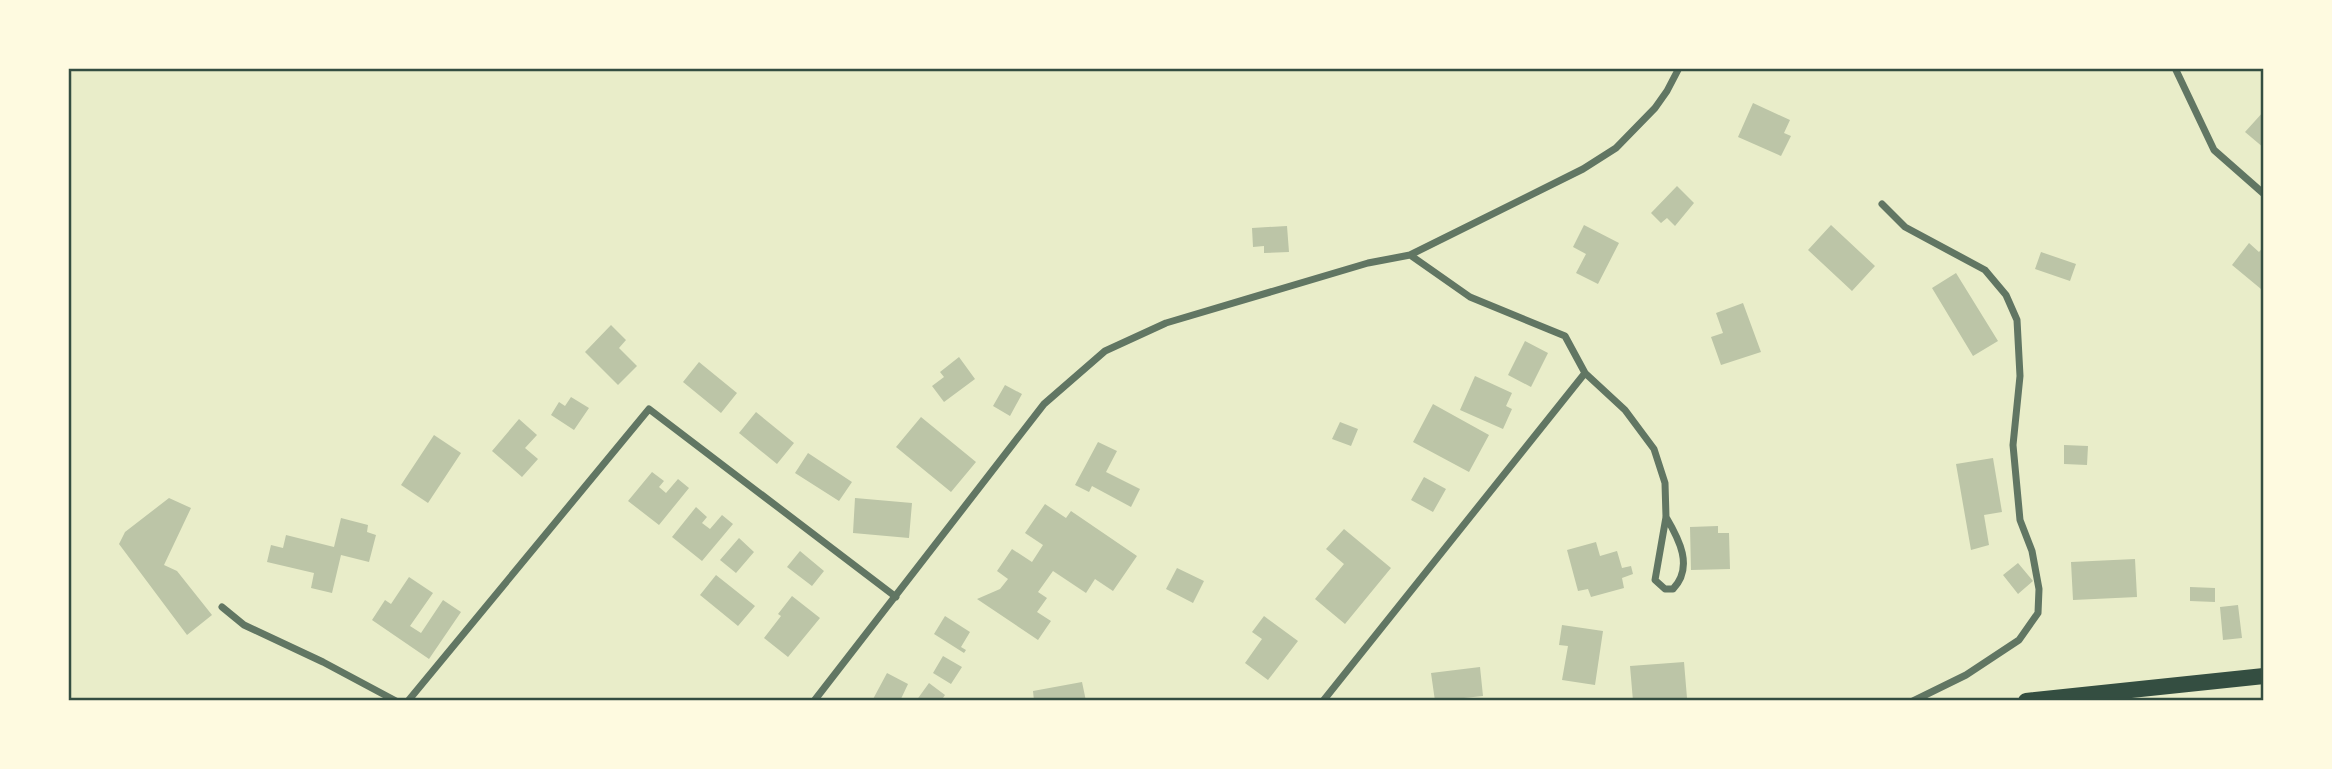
<svg xmlns="http://www.w3.org/2000/svg" width="2332" height="769" viewBox="0 0 2332 769" font-family="Inter,sans-serif">
	<rect width="100%" height="100%" fill="#e9edc9"/>
	<path fill="#bcc5a7" d="M1753 103 1790 120 1784 133 1791 136 1781 156 1738 137Z
		M2264 111V148L2245 132Z
		M1677 186 1694 203 1675 226 1667 218 1661 223 1651 213Z
		M1584 225 1619 243 1598 284 1576 273 1586 254 1573 247Z
		M1831 225 1875 266 1852 291 1808 250Z
		M1287 226 1289 252 1264 253V246L1253 247 1252 228Z
		M2249 243 2259 252 2264 246V286L2261 289 2232 265Z
		M2041 252 2076 264 2070 281 2035 269Z
		M1956 273 1998 341 1973 356 1932 288Z
		M1743 303 1761 352 1721 365 1711 337 1723 333 1716 313Z
		M611 325 626 340 619 348 637 366 618 385 585 352Z
		M1525 341 1548 353 1531 387 1508 375Z
		M959 357 975 379 944 402 932 386 944 377 940 372Z
		M699 362 737 393 721 413 683 382Z
		M1475 376 1512 393 1506 406 1512 409 1503 429 1460 410Z
		M1005 385 1022 394 1010 416 993 406Z
		M571 397 589 408 574 430 551 415 559 402 565 406Z
		M1433 404 1489 435 1469 472 1413 442Z
		M756 412 794 443 777 464 739 433Z
		M921 417 976 462 951 492 896 447Z
		M519 419 537 435 525 448 538 459 522 477 492 451Z
		M1340 422 1358 429 1351 446 1332 439Z
		M434 435 461 453 428 503 401 485Z
		M1098 442 1117 451 1106 472 1140 489 1131 507 1092 486 1089 492 1075 485Z
		M2064 445 2088 446 2087 465 2064 464Z
		M808 453 852 482 839 501 795 473Z
		M1993 458 2002 512 1984 515 1989 545 1971 550 1956 464Z
		M652 472 664 481 659 487 666 493 678 479 689 488 659 525 628 501Z
		M1424 477 1446 489 1433 512 1411 500Z
		M169 498 191 508 164 565 177 571 212 615 187 635 119 544 125 532Z
		M855 498 912 503 909 538 853 533Z
		M1045 504 1066 518 1071 511 1137 556 1113 591 1095 579 1086 593 1053 571 1038 592 1047 598 1037 612 1051 621 1038 640 977 599 1000 589 1008 579 997 571 1012 549 1032 562 1043 545 1025 533Z
		M696 507 707 517 702 523 710 529 722 515 733 524 702 561 672 537Z
		M341 518 368 525 367 532 376 535 369 562 341 555 332 593 311 588 314 573 267 562 271 545 283 548 286 535 334 547Z
		M1718 526V533H1729L1730 569 1691 570 1690 527Z
		M1344 529 1391 568 1345 624 1315 599 1344 564 1326 549Z
		M739 538 754 552 736 573 720 560Z
		M1596 542 1600 556 1617 551 1622 568 1631 566 1633 574 1622 578 1624 588 1591 597 1588 589 1578 591 1567 550Z
		M800 551 824 571 812 586 787 567Z
		M2135 559 2137 597 2073 600 2071 562Z
		M2018 563 2033 581 2018 594 2003 575Z
		M1177 568 1204 581 1193 603 1166 589Z
		M716 575 755 606 738 626 700 595Z
		M409 577 433 593 410 626 421 633 443 600 461 612 429 659 372 620 385 600 391 604Z
		M2190 587 2215 588V602L2190 601Z
		M792 596 820 618 788 657 764 638 781 616 778 614Z
		M2238 605 2242 638 2223 640 2220 607Z
		M945 616 970 632 961 647 966 650 964 653 934 634Z
		M1264 616 1298 641 1268 680 1245 663 1262 639 1252 632Z
		M1562 625 1603 631 1595 685 1562 680 1568 646 1559 645Z
		M943 656 962 667 951 684 933 673Z
		M1684 662 1687 698 1633 701 1630 666Z
		M1480 667 1483 696 1435 701 1431 673Z
		M887 673 908 684 900 701H872Z
		M1082 682 1086 701H1034L1033 691Z
		M929 683 945 695 941 701H916Z"/>
	<g fill="none" stroke-linecap="round" stroke-linejoin="round">
		<path stroke="#617663" stroke-width="7" d="M2175 68 2214 150 2264 194
			M1882 204 1905 227 1985 270 2006 295 2017 320 2020 376 2013 445 2020 520 2032 551 2039 589 2038 613 2019 640 1966 675 1913 701
			M1410 255 1470 297 1565 336 1585 373 1625 410 1654 449 1665 483 1666 517 1655 580 1665 589H1673C1694 567 1679 539 1666 517
			M222 607 244 625 323 662 396 701
			M408 701 649 409 896 597
			M814 701 1044 404 1105 351 1166 323 1368 263 1410 255 1583 169 1616 148 1655 108 1667 91 1679 68
			M1323 701 1585 373"/>
		<path stroke="#344e41" stroke-width="16" d="M2026 701 2264 676"/>
	</g>
	<rect width="2332" height="769" fill="none" stroke="#fefae0" stroke-width="140"/>
	<rect x="70" y="70" width="2192" height="629" fill="none" stroke="#344e41" stroke-width="2.5"/>
</svg>
